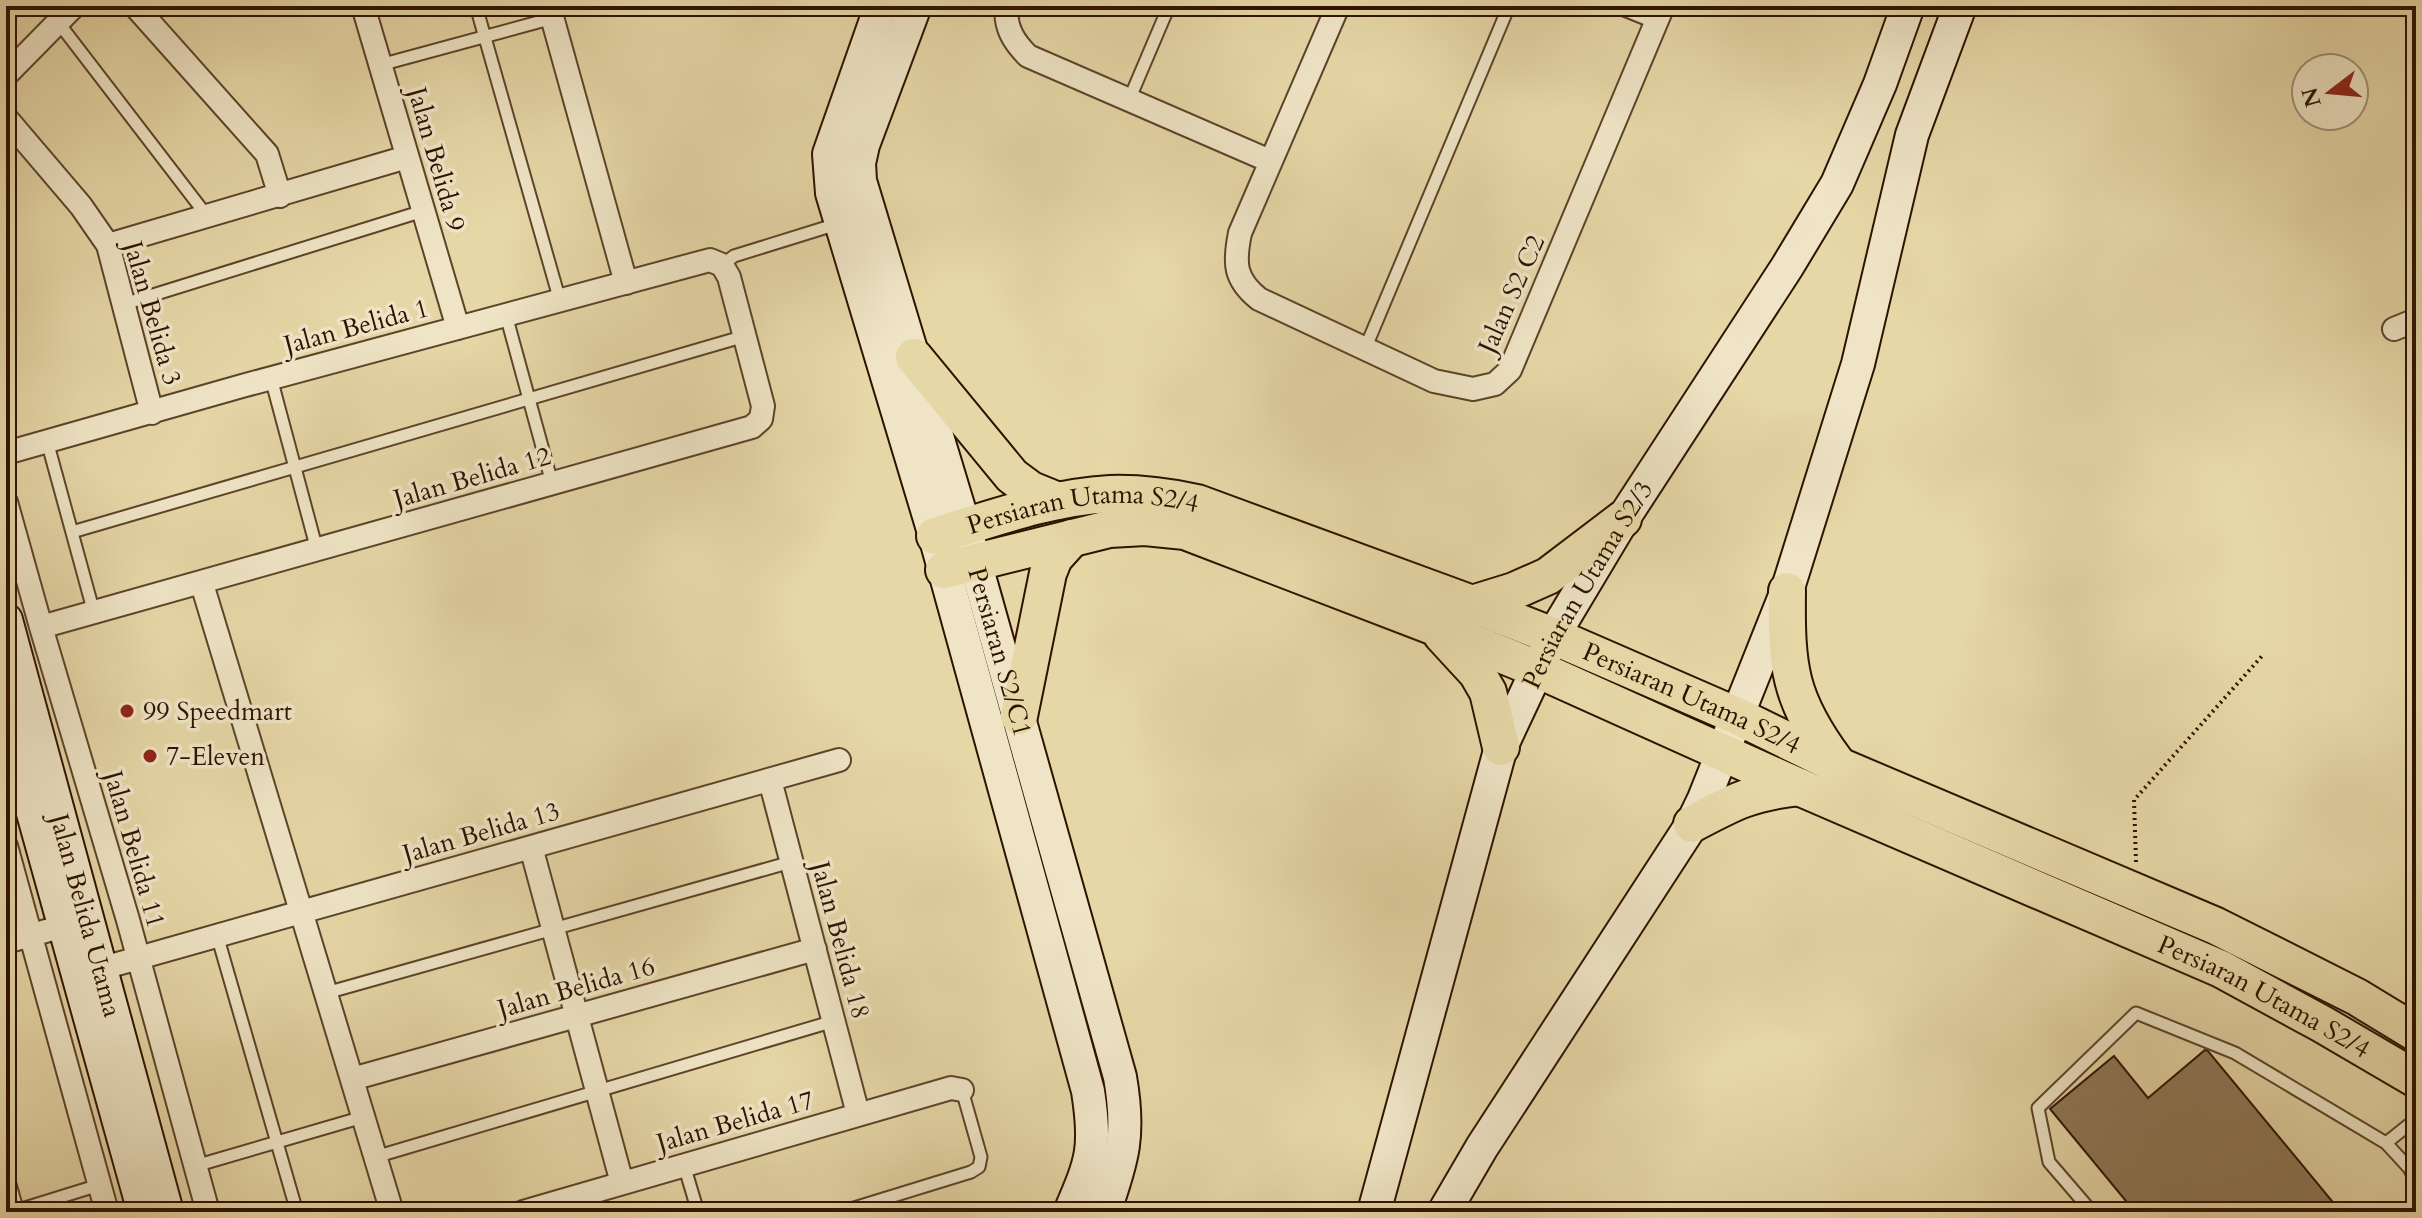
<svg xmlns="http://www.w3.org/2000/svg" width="2422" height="1218" viewBox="0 0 2422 1218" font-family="Cardo,serif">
	<rect width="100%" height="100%" fill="#e6d7a7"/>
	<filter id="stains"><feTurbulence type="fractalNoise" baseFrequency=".0025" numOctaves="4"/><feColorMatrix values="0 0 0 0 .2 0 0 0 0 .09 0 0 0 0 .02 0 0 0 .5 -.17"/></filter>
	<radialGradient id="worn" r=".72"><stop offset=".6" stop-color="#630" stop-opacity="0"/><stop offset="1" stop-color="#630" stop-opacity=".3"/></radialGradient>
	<path fill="#8e7857" stroke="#2e1200" stroke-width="2" d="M2205 1050 2208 1051 2341 1212H2135L2050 1109 2114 1056 2148 1098Z"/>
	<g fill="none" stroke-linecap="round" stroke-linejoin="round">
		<defs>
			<path id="lane" d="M476 6 560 301
				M1614 6 1656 23
				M58 22 207 216
				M380 65 553 18
				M1129 100 1169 6
				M722 265 734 256 837 224
				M124 304 423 211
				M506 315 552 483
				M1365 349 1509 6
				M271 378 317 550
				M47 441 94 613
				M72 532 745 336
				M217 935 297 1212
				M326 993 791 862
				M2386 1143 2416 1119
				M375 1157 834 1021
				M684 1165 698 1212
				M195 1166 363 1117
				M6 1170 18 1212
				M12 1212 99 1185
				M841 1212 971 1172 979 1167 981 1157 962 1090
				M2092 1212 2049 1162 2038 1108 2136 1013 2235 1053 2386 1143 2409 1168 2416 1181"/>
			<path id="street" d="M135 6 267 154 280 196
				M363 6 458 328
				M549 6 626 283
				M1007 6C1004 27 1014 42 1028 56L1270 161
				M1338 6 1240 233C1234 263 1234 279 1259 299L1434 381 1473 389 1495 384 1510 370 1663 6
				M6 75 74 6
				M6 118 81 206 108 245 152 413
				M108 245 407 157
				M2394 329 2416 320
				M6 453 242 386 710 260 722 265 729 277 763 406 761 419 752 427 41 627
				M6 502 41 627 128 920 208 1212
				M202 584 392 1212
				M770 780 858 1114
				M6 846 107 1212
				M531 847 622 1183
				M6 942 64 926
				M89 972 839 760
				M352 1079 815 949
				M523 1212 951 1088 962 1090"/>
			<g id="secondary">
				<path d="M881 6 829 154 832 193 935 536 1088 1091C1097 1148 1092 1161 1070 1212"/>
				<path id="s1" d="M915 6 863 145 859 163 860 181 975 562 1120 1077C1130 1134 1123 1159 1104 1212"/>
				<path id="s2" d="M6 620 167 1212"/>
				<path d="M6 716 144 1212"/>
				<path id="s3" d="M1374 1212 1501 747 1553 636 1623 519 1787 267 1837 184 1880 84 1908 6"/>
				<path d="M1444 1212 1482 1147 1692 824 1704 799 1787 591 1858 364 1912 135 1960 6"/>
			</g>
			<g id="primary">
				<path d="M914 357 1012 476 1031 490 1058 501"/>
				<path id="s4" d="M935 536C991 519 1051 497 1110 494 1140 493 1169 497 1197 503L1472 604 1553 636 1737 716 1839 766 2216 926 2357 997 2416 1033"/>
				<path id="s5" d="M944 570 1109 529 1145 527 1185 531 1435 627 1537 669 1799 787 2221 969 2322 1024 2416 1079"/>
				<path d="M1787 591C1786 667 1789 699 1836 762"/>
				<path d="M1472 604 1514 591 1548 576 1623 519"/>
				<path d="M1442 635 1477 673 1488 692 1501 747"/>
				<path d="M1019 716 1048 573 1054 558 1072 538"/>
				<path d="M1692 824C1733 802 1752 792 1799 787"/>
			</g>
		</defs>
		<use href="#lane" stroke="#5c432a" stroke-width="15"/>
		<use href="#street" stroke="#5c432a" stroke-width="26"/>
		<use href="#secondary" stroke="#2e1200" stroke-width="36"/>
		<use href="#primary" stroke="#2e1200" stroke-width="40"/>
		<path stroke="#2e1200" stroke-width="4" stroke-dasharray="2 4" stroke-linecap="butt" d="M2136 862 2134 800 2262 656"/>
		<use href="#lane" stroke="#efe5c6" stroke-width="11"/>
		<use href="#street" stroke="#efe5c6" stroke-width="22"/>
		<use href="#secondary" stroke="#efe5c6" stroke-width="32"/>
		<use href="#primary" stroke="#e6d7a7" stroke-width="36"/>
	</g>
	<g fill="#8f2418" stroke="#efe5c6" stroke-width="3">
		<circle cx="127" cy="711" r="8"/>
		<circle cx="150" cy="756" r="8"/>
	</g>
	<g text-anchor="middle" stroke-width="7" stroke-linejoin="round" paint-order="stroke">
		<g font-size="26" fill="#2e1200" stroke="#efe5c6">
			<text transform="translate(437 159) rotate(74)" y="9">Jalan Belida 9</text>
			<text transform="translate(1511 294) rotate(-66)" y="9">Jalan S2 C2</text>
			<text transform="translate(153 313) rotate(74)" y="9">Jalan Belida 3</text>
			<text transform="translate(356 326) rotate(-15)" y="9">Jalan Belida 1</text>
			<text transform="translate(472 477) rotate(-16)" y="9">Jalan Belida 12</text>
			<text dy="9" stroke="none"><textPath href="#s4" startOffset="152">Persiaran Utama S2/4</textPath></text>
			<text dy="9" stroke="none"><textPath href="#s3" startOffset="666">Persiaran Utama S2/3</textPath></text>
			<text dy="9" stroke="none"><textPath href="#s1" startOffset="676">Persiaran S2/C1</textPath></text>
			<text dy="9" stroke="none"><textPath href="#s4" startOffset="800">Persiaran Utama S2/4</textPath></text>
			<text transform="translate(481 832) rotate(-16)" y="9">Jalan Belida 13</text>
			<text transform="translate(135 849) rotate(74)" y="9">Jalan Belida 11</text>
			<text dy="9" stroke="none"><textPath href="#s2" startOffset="306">Jalan Belida Utama</textPath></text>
			<text transform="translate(841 940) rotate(75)" y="9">Jalan Belida 18</text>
			<text transform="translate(576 987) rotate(-16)" y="9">Jalan Belida 16</text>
			<text dy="9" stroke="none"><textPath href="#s5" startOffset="1422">Persiaran Utama S2/4</textPath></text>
			<text transform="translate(735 1121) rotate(-16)" y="9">Jalan Belida 17</text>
		</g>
		<g font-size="26" fill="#2e1200" stroke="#efe5c6" text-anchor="start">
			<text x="143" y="720">99 Speedmart</text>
			<text x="166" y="765">7-Eleven</text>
		</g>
	</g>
	<rect width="2422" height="1218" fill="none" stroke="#e6d7a7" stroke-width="32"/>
	<rect x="8" y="8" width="2406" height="1202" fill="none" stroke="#2e1200" stroke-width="4"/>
	<rect x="16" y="16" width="2390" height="1186" fill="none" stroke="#2e1200" stroke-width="2"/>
	<g transform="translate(2330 92) rotate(254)"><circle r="38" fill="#efe5c6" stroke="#a29177" stroke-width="2"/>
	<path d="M0-6L14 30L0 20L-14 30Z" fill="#8f2418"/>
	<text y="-12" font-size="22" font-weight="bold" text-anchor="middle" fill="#2e1200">N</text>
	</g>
	<rect width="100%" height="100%" filter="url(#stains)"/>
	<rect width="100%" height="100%" fill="url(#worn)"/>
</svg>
